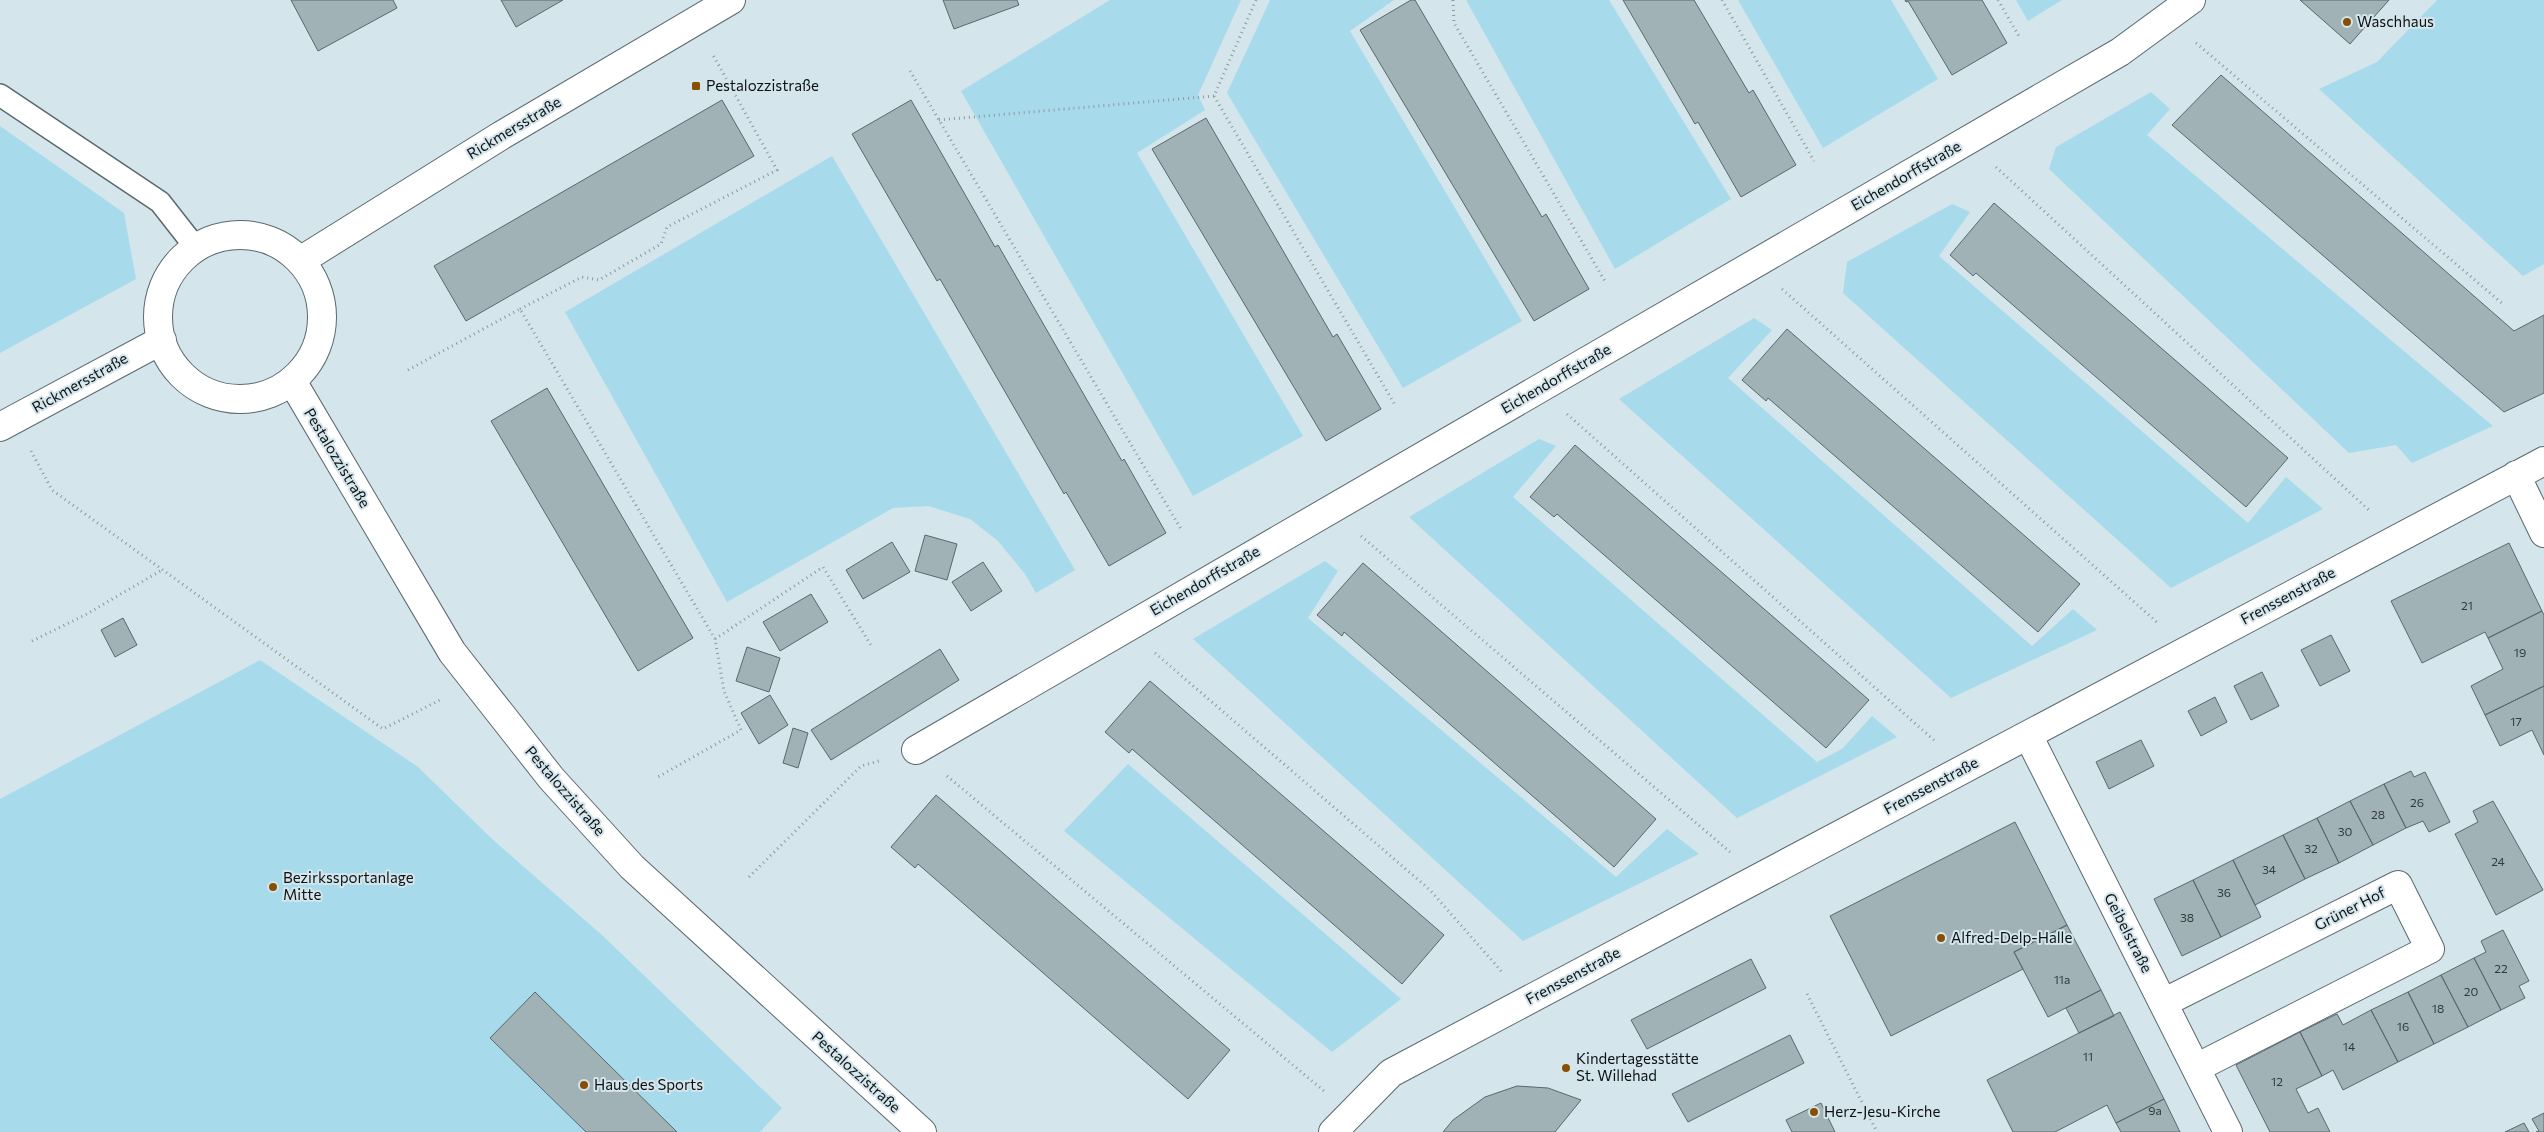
<svg xmlns="http://www.w3.org/2000/svg" width="2544" height="1132" viewBox="0 0 2544 1132" font-family="Commissioner,sans-serif">
	<rect width="100%" height="100%" fill="#d4e5eb"/>
	<path fill="#a7dbec" d="M1110 0H1241L1198 95 1205 110 1137 153 1303 436 1193 496 961 91Z
		M1270 0H1394L1350 31 1522 321 1403 388 1227 93Z
		M1466 0H1609L1731 199 1615 269Z
		M1738 0H1891L1938 79 1823 148Z
		M2016 0H2062L2028 21Z
		M2437 0H2544V264L2523 276 2319 89 2377 62Z
		M2151 92 2170 109 2147 135 2493 426 2412 463 2396 445 2349 453 2049 169 2056 147Z
		M0 126 124 213 136 279 0 353Z
		M832 156 1075 570 1036 593 1025 574 998 541 970 519 928 506 893 508 727 602 565 312Z
		M1952 204 1970 212 1939 256 2248 523 2286 477 2323 509 2171 588 1843 293 1847 262Z
		M1754 318 1772 330 1728 378 2032 646 2073 609 2097 630 1951 698 1619 399Z
		M1539 439 1556 446 1513 497 1817 762 1842 749 1872 716 1897 737 1737 818 1409 517Z
		M1325 561 1338 571 1308 618 1616 877 1667 829 1699 854 1523 941 1193 639Z
		M260 660 418 767 491 838 603 936 782 1108 760 1132H0V799Z
		M1128 764 1401 999 1332 1052 1064 831Z"/>
	<path fill="#a1b2b7" stroke="#59686d" d="M291 0H393L397 8 318 51Z
		M501 0H563L516 27Z
		M943 0H1017L1019 5 954 29Z
		M1411 0H1415L1542 217 1546 214 1589 289 1534 321 1360 30Z
		M1623 0H1694L1749 93 1753 90 1796 165 1741 197 1698 122 1695 124Z
		M1905 0H1982L2007 43 1952 75 1908 1 1906 2Z
		M2300 0H2389L2350 44Z
		M2221 75 2514 331 2544 315V393L2504 412 2172 125Z
		M722 100 754 156 466 321 434 266Z
		M911 100 995 247 998 245 1122 461 1124 459 1166 533 1109 566 1066 492 1064 494 940 279 937 281 852 134Z
		M1206 118 1333 337 1337 334 1381 409 1326 441 1152 149Z
		M1994 203 2288 458 2246 507 1976 273 1973 276 1950 255Z
		M1787 329 2080 584 2038 632 1768 398 1766 401 1742 380Z
		M547 388 693 638 638 671 491 421Z
		M1575 445 1869 700 1826 748 1557 514 1554 517 1530 497Z
		M925 535 957 544 947 580 915 571Z
		M892 542 910 572 863 599 846 570Z
		M2509 543 2542 611 2488 638 2485 632 2422 663 2391 601Z
		M983 562 1002 591 971 611 952 582Z
		M1363 563 1656 819 1614 867 1344 632 1342 636 1317 615Z
		M811 594 828 622 780 651 763 622Z
		M2542 611 2544 615V686L2485 715 2471 686 2503 669 2488 638Z
		M123 618 137 645 115 657 101 630Z
		M2331 635 2350 671 2320 686 2301 650Z
		M747 647 780 658 769 692 736 681Z
		M940 649 959 680 831 760 811 730Z
		M2262 672 2279 706 2251 720 2234 686Z
		M1150 681 1444 935 1402 984 1132 749 1129 753 1105 732Z
		M2544 686V755L2532 730 2500 746 2485 715Z
		M770 695 788 725 759 744 741 713Z
		M2215 697 2227 722 2201 736 2188 711Z
		M793 728 808 733 798 768 783 763Z
		M2141 740 2154 766 2109 789 2096 762Z
		M2411 771 2414 777 2425 772 2450 822 2429 832 2423 821 2406 828 2384 784Z
		M2384 784 2406 828 2373 845 2350 801Z
		M936 795 1230 1050 1188 1099 918 864 915 868 891 847Z
		M2350 801 2373 845 2339 863 2317 818Z
		M2493 801 2543 890 2496 915 2455 834 2478 822 2473 811Z
		M2317 818 2339 863 2305 879 2283 835Z
		M2015 822 2067 925 2014 952 2023 969 1891 1036 1830 916Z
		M2283 835 2305 879 2255 905 2233 860Z
		M2233 860 2261 917 2221 937 2193 880Z
		M2193 880 2221 937 2182 956 2154 899Z
		M2067 925 2101 990 2048 1017 2014 952Z
		M2503 930 2529 981 2519 986 2525 998 2501 1010 2474 958 2486 952 2481 941Z
		M2474 958 2501 1010 2468 1027 2441 975Z
		M1751 959 1766 988 1647 1049 1631 1020Z
		M2441 975 2468 1027 2434 1044 2408 992Z
		M2101 990 2114 1016 2079 1033 2066 1008Z
		M535 992 677 1132H586L490 1038Z
		M2408 992 2434 1044 2398 1062 2371 1010Z
		M2371 1010 2398 1062 2343 1090 2333 1070 2322 1076 2300 1032 2337 1014 2343 1025Z
		M2120 1012 2164 1099 2116 1123 2107 1105 2055 1132H2013L1987 1080Z
		M2300 1032 2322 1076 2296 1089 2308 1113 2318 1108 2330 1132H2270L2236 1065Z
		M1790 1035 1804 1063 1688 1122 1672 1094Z
		M1517 1086 1548 1088 1581 1100 1555 1132H1443L1453 1120 1485 1097Z
		M2164 1099 2180 1132H2121L2116 1123Z
		M1821 1103 1835 1132H1792L1786 1120Z
		M2544 1113V1132H2536L2539 1131 2532 1119Z
		M2524 1123 2529 1132H2505Z"/>
	<g fill="none" stroke-linecap="round" stroke-linejoin="round">
		<defs>
			<path id="service" d="M0 95 160 202 196 248"/>
			<path id="minor" d="M2516 475 2544 533
				M2028 735 2228 1132
				M916 750 2120 52 2191 0
				M2163 1003 2398 885 2430 949 2196 1068
				M1333 1132 1391 1073 2544 461"/>
			<path id="tertiary" d="M292 381 452 652 551 778 632 867 922 1132"/>
			<path id="secondary" d="M158 317a82 82 0 1 1 164 0a82 82 0 1 1-164 0Z
				M300 261 502 135 731 0
				M0 427 162 340"/>
		</defs>
		<use href="#service" stroke="#5a696e" stroke-width="24"/>
		<use href="#minor" stroke="#5a696e" stroke-width="30"/>
		<use href="#tertiary" stroke="#5a696e" stroke-width="30"/>
		<use href="#secondary" stroke="#5a696e" stroke-width="30"/>
		<path stroke="#8d9a9f" stroke-width="3" stroke-dasharray="1 4" stroke-linecap="butt" d="M1256 0 1214 96 1395 405
			M1453 0 1454 23 1606 283
			M1722 0 1814 161
			M1998 0 2020 38
			M2196 43 2503 304
			M910 71 1181 529
			M939 120 1214 96
			M1996 167 2371 512
			M1782 289 2159 624
			M520 309 582 277 599 280 661 244 667 227 777 170 713 55
			M408 370 520 309 715 639 724 691 741 730 656 778
			M1567 414 1936 742
			M31 451 52 490 383 729 442 699
			M1361 536 1730 852
			M715 639 823 567 872 647
			M32 641 85 615 162 570
			M1155 653 1430 890 1502 972
			M947 776 1324 1091
			M749 877 861 766 882 760
			M1807 994 1877 1132"/>
		<use href="#service" stroke="#fff" stroke-width="21"/>
		<use href="#minor" stroke="#fff" stroke-width="28"/>
		<use href="#tertiary" stroke="#fff" stroke-width="28"/>
		<use href="#secondary" stroke="#fff" stroke-width="28"/>
	</g>
	<g fill="#884f04" stroke="#d4e5eb" stroke-width="2">
		<circle cx="2347" cy="22" r="5"/>
		<rect x="691" y="81" width="10" height="10" rx="2.5"/>
		<circle cx="273" cy="887" r="5"/>
		<circle cx="1941" cy="938" r="5"/>
		<circle cx="1566" cy="1068" r="5"/>
		<circle cx="584" cy="1085" r="5"/>
		<circle cx="1814" cy="1112" r="5"/>
	</g>
	<g text-anchor="middle" stroke-width="4" stroke-linejoin="round" paint-order="stroke">
		<g font-size="12" fill="#313a3d">
			<text x="2467" y="610">21</text>
			<text x="2520" y="657">19</text>
			<text x="2516" y="726">17</text>
			<text x="2417" y="807">26</text>
			<text x="2378" y="819">28</text>
			<text x="2345" y="836">30</text>
			<text x="2311" y="853">32</text>
			<text x="2498" y="866">24</text>
			<text x="2269" y="874">34</text>
			<text x="2224" y="897">36</text>
			<text x="2187" y="922">38</text>
			<text x="2501" y="973">22</text>
			<text x="2062" y="984">11a</text>
			<text x="2471" y="996">20</text>
			<text x="2438" y="1013">18</text>
			<text x="2403" y="1031">16</text>
			<text x="2349" y="1051">14</text>
			<text x="2088" y="1061">11</text>
			<text x="2277" y="1086">12</text>
			<text x="2155" y="1115">9a</text>
		</g>
		<g font-size="15" fill="#0c1214" stroke="#d4e5eb" text-anchor="start">
			<text x="2357" y="27">Waschhaus</text>
			<text x="706" y="91">Pestalozzistraße</text>
			<text x="283" y="883">Bezirkssportanlage<tspan x="283" dy="17">Mitte</tspan></text>
			<text x="1951" y="943">Alfred-Delp-Halle</text>
			<text x="1576" y="1064">Kindertagesstätte<tspan x="1576" dy="17">St. Willehad</tspan></text>
			<text x="594" y="1090">Haus des Sports</text>
			<text x="1824" y="1117">Herz-Jesu-Kirche</text>
		</g>
		<g font-size="15" fill="#0c1214" stroke="#d4e5eb">
			<text transform="translate(514 128) rotate(-31)" y="5">Rickmersstraße</text>
			<text transform="translate(1906 176) rotate(-30)" y="5">Eichendorffstraße</text>
			<text transform="translate(1556 379) rotate(-30)" y="5">Eichendorffstraße</text>
			<text transform="translate(80 383) rotate(-29)" y="5">Rickmersstraße</text>
			<text transform="translate(337 458) rotate(59)" y="5">Pestalozzistraße</text>
			<text transform="translate(1205 581) rotate(-30)" y="5">Eichendorffstraße</text>
			<text transform="translate(2288 596) rotate(-28)" y="5">Frenssenstraße</text>
			<text transform="translate(1931 786) rotate(-28)" y="5">Frenssenstraße</text>
			<text transform="translate(565 791) rotate(49)" y="5">Pestalozzistraße</text>
			<text transform="translate(2350 909) rotate(-27)" y="5">Grüner Hof</text>
			<text transform="translate(2128 933) rotate(63)" y="5">Geibelstraße</text>
			<text transform="translate(1573 976) rotate(-28)" y="5">Frenssenstraße</text>
			<text transform="translate(856 1072) rotate(42)" y="5">Pestalozzistraße</text>
		</g>
	</g>
</svg>
